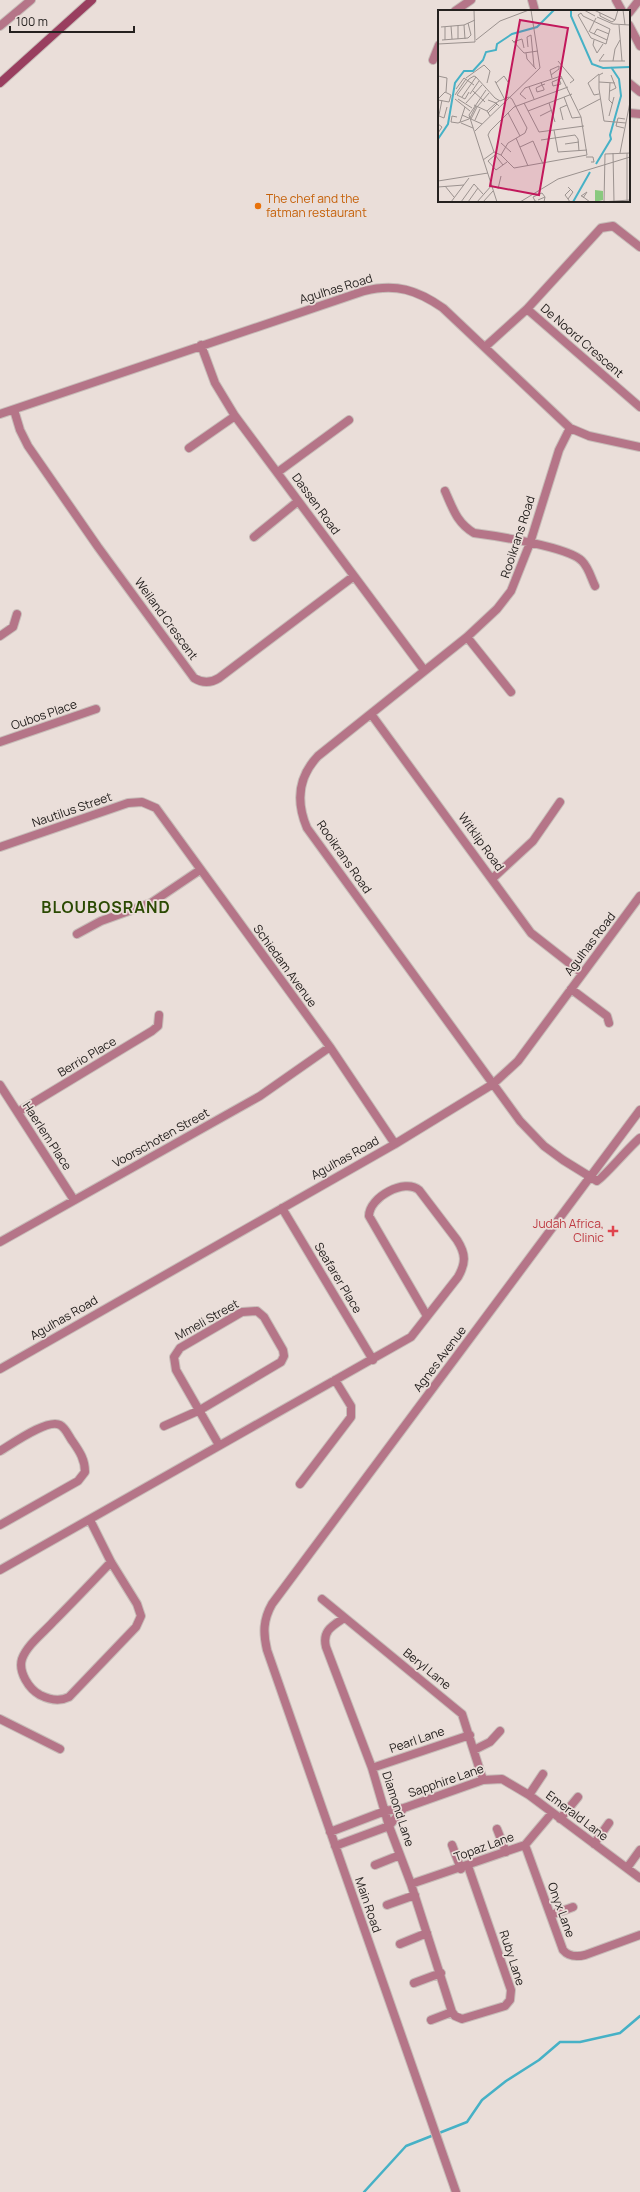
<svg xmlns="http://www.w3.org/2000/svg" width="640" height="2192" viewBox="0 0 640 2192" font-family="Manrope,sans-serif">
	<rect width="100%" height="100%" fill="#eaded9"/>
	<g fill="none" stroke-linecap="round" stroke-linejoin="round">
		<path stroke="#46b1c6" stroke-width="2.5" d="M364 2192 406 2146 467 2122 482 2100 506 2081 539 2060 560 2042H580L620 2033 640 2016"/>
		<defs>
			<path id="street" d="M532 0 535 11
				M616 0 622 11
				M455 11 471 0
				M629 13 639 0
				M629 25 640 46
				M0 26 31 0
				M433 60 439 45
				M629 83 640 92
				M629 113 640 114
				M527 309 640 407
				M201 345 215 383 235 416 424 670
				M485 347 527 309 601 228 613 226 640 247
				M14 410 20 430 28 446 98 547 194 678C202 683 211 683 219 678L354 576
				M0 414 364 291C396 283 417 290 443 308L570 428 589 436 640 447
				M570 428 559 450 530 543 511 591 497 609 467 637 318 756C298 777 296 802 307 828L520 1121 544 1146 563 1160 597 1181C601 1180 631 1145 640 1138
				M189 448 235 416
				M278 472 349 420
				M445 491C453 509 457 523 474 533 497 536 569 547 582 561 589 568 591 578 595 586
				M254 537 297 502
				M0 636 13 627 17 614
				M467 637 511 692
				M371 714 531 933 582 973
				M0 742 96 709
				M0 847 128 803 142 802 156 808 330 1047 395 1144
				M493 878 533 841 560 802
				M77 934 101 921 151 903 200 870
				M571 989 607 1016 609 1023
				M0 1085 74 1200
				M18 1112 152 1031 158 1026 159 1015
				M282 1208 373 1360
				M0 1242 260 1096 330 1047
				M0 1369 395 1144 493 1084 518 1061 640 896
				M164 1426 200 1410 281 1362 284 1356 283 1350 264 1317 257 1311 242 1312 180 1348 174 1357 176 1370 219 1445
				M0 1451C12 1444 48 1418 60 1425 66 1428 69 1437 73 1442 80 1452 85 1460 85 1472L78 1481 0 1525
				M300 1484 351 1417V1406L335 1380
				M90 1520 111 1562 137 1604 141 1616 136 1627 69 1697C59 1702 50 1700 40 1695 29 1689 18 1672 22 1659 27 1645 43 1633 53 1622 73 1602 92 1582 111 1562
				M0 1570 411 1337 458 1277C466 1263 466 1254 457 1240L419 1190C405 1178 369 1197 369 1216L427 1316
				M322 1599 462 1714 483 1780
				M344 1618C332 1626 322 1631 326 1647L372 1768 389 1826 411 1884 452 2012 455 2016 462 2019 505 2006 510 2000 511 1990 468 1866
				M0 1719 60 1749
				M474 1750 490 1742 500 1731
				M372 1768 470 1735
				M529 1795 543 1774
				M560 1819 578 1797
				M497 1829 506 1852
				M330 1832 385 1811 404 1808 483 1780 502 1779 529 1795 640 1878
				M594 1844 609 1823
				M452 1845 461 1869
				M525 1845 563 1950C569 1957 577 1957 585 1955L640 1935
				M335 1846 389 1826 404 1808
				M375 1865 400 1855
				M627 1868 640 1850
				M411 1884 525 1845 552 1813
				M387 1905 415 1895
				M551 1915 573 1907
				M400 1944 427 1933
				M414 1983 441 1973
				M431 2020 452 2012
				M456 2192 267 1650C263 1633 263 1620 272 1604L640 1110"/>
			<path id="secondary" d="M0 83 92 0"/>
		</defs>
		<use href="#street" stroke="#c7bcb8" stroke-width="10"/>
		<use href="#secondary" stroke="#c7bcb8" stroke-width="10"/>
		<use href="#street" stroke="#b57588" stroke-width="8"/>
		<use href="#secondary" stroke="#993e5f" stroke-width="8"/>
	</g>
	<circle fill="#e8710a" stroke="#eaded9" stroke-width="1.5" cx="258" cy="206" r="4"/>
	<path fill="#e0444e" stroke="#eaded9" stroke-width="1.5" d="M611 1225h4v4h4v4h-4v4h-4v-4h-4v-4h4z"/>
	<g text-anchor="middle" stroke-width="3.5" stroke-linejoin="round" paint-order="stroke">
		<g font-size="12" fill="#c56008" stroke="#eaded9" text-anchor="start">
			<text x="266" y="203">The chef and the<tspan x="266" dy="14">fatman restaurant</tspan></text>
		</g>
		<g font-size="12" fill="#25211f" stroke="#eaded9">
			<text transform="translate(336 289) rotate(-17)" y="4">Agulhas Road</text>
			<text transform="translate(582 341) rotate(41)" y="4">De Noord Crescent</text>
			<text transform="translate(316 504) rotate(54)" y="4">Dassen Road</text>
			<text transform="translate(518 537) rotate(-72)" y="4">Rooikrans Road</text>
			<text transform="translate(166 619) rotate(54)" y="4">Weiland Crescent</text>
			<text transform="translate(44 715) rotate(-19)" y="4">Oubos Place</text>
			<text transform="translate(72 810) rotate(-19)" y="4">Nautilus Street</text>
			<text transform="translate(481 842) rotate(54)" y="4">Witklip Road</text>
			<text transform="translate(344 857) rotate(55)" y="4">Rooikrans Road</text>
			<text transform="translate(590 944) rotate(-53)" y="4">Agulhas Road</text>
			<text transform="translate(285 966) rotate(54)" y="4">Schiedam Avenue</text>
			<text transform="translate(87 1057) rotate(-31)" y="4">Berrio Place</text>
			<text transform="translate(47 1136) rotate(57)" y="4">Haerlem Place</text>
			<text transform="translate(161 1138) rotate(-29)" y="4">Voorschoten Street</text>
			<text transform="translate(345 1158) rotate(-29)" y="4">Agulhas Road</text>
			<text transform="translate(338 1278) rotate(59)" y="4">Seafarer Place</text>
			<text transform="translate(64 1318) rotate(-30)" y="4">Agulhas Road</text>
			<text transform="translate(207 1320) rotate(-29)" y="4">Mmeli Street</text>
			<text transform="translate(440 1359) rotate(-53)" y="4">Agnes Avenue</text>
			<text transform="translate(427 1669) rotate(39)" y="4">Beryl Lane</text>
			<text transform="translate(417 1740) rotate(-19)" y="4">Pearl Lane</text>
			<text transform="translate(446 1781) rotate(-19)" y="4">Sapphire Lane</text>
			<text transform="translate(398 1809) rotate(72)" y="4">Diamond Lane</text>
			<text transform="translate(577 1816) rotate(37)" y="4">Emerald Lane</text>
			<text transform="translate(484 1847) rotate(-20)" y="4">Topaz Lane</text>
			<text transform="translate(368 1905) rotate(71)" y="4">Main Road</text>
			<text transform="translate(561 1910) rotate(70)" y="4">Onyx Lane</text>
			<text transform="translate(512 1958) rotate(72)" y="4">Ruby Lane</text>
		</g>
		<g font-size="12" fill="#be3a42" stroke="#eaded9" text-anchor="end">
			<text x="604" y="1228">Judah Africa,<tspan x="604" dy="14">Clinic</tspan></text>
		</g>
		<g font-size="16" font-weight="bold" letter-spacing="1" fill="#2b4a03" stroke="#eaded9">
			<text x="106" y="913">BLOUBOSRAND</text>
		</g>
	</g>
	<g transform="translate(438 10)">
		<rect width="192" height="192" fill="#eaded9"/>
		<path d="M157 180 165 181V190L157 192Z" fill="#89c97e"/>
		<path fill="none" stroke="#46b1c6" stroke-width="2" d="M133 0V6L154 54 165 58 192 57M0 129 10 114 17 73 26 61H35L45 50 48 42 58 40 59 34 74 24 99 17 116 0M158 154 173 129 172 125 183 86 181 69 173 57M135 192 152 162"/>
		<path fill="none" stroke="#9b928f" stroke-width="1" d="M146 0 157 6M156 0 177 10 180 0M185 0 187 15M143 3 145 6 172 19 168 34 153 28 140 5ZM162 3V6L174 12 177 10M159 7 175 14 192 15M20 15V29M26 15 27 29M181 15 184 51M13 16 14 29M3 17 26 15 37 10M7 17V30M151 22 158 8M152 22 169 30M156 24 159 19 171 24M4 30 30 28 33 25 30 13M38 30 62 11 91 0M74 30 86 43 100 41M156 30 155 35 159 43 165 34M75 32 84 29 86 38M0 34 37 32 36 0M90 37 89 27 93 25 96 57M88 43 89 49 98 59M166 44 161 51H187M120 51 136 70 132 73M175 51 177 39 182 30M165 63 161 65V79L166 111 188 113M113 65 121 59V56M0 66 9 68 8 82M38 67 57 88 62 91 71 87 74 89 89 118 87 123 70 133 63 145M28 68 46 55 52 61 49 73M114 68 112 60 121 56M121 69 123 74 115 76 114 72 124 68M57 71 67 90M103 72 104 75 106 79V80L99 82 98 78 104 75 107 74M161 72 177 73M58 73 66 66 70 72M172 73 171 90 175 94M91 77 96 89M18 79 26 68 36 75M48 80 31 105 59 192M35 81 47 92M172 81 178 78 173 65M31 82 27 89 19 85 31 69 36 66 38 67M32 84 41 71M161 84 156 85 150 73 161 64M17 85 28 69M24 87 38 67M126 87 134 108 143 107M0 89 7 82 13 85 11 92 0 90M17 89 32 101M20 89 34 98M50 90 58 93 61 91M28 93 44 75M86 93 101 122 146 116M111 93 117 112M36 95 49 101 52 106M39 97 51 83M141 100 162 89M49 101 58 93 61 96M90 101 134 84M50 103 59 94M70 103 82 126M24 105 44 114M1 106 6 108 9 97M102 106 114 100M171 106 176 87M19 107 14 106 13 112 20 113 31 109M32 108 38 96M33 109 39 97M0 110 4 90M37 110 42 99M125 110 122 98 129 95M22 112 27 97M23 113 35 118M0 114 4 117 0 123M186 118 178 116 180 108 187 109M116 120 120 142 149 140M37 121 102 58 93 0M78 128 90 156M103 130 137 125 140 129 141 141M63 133 73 142M127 134 141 132M82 137 95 131 105 154M56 142 63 145 76 158 149 145 143 107 123 66 87 78 82 84 88 89M56 142 50 125 52 121 76 97 130 77M175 143 176 192M182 143 192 92M189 143V192M148 147H155L156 152H153M45 150 56 142M65 155 57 145 50 151 58 160 69 152M0 171 50 163M7 176 16 187M0 177 26 175M130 177 135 182 130 189 132 192M60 179 63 166M145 188 149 182 143 186H144L152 192M130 189 127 185 133 179M100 190 107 187 106 192M13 192 31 168M23 192 36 174 45 184M30 192 40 178M39 192 54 175M45 192 55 181M82 192 120 169 192 147M101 192 97 191 95 187 104 183 107 187M163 192 192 190M166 192 167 144 192 143"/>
		<path fill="#c2185b" fill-opacity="0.15" stroke="#c2185b" stroke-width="2" d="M82 10 130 18 101 185 52 176Z"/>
		<rect width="192" height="192" fill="none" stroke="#25211f" stroke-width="2"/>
	</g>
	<path d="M10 26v6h124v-6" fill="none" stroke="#25211f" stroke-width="2"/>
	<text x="16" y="26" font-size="12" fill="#25211f" stroke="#eaded9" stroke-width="3" paint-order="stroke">100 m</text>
</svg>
